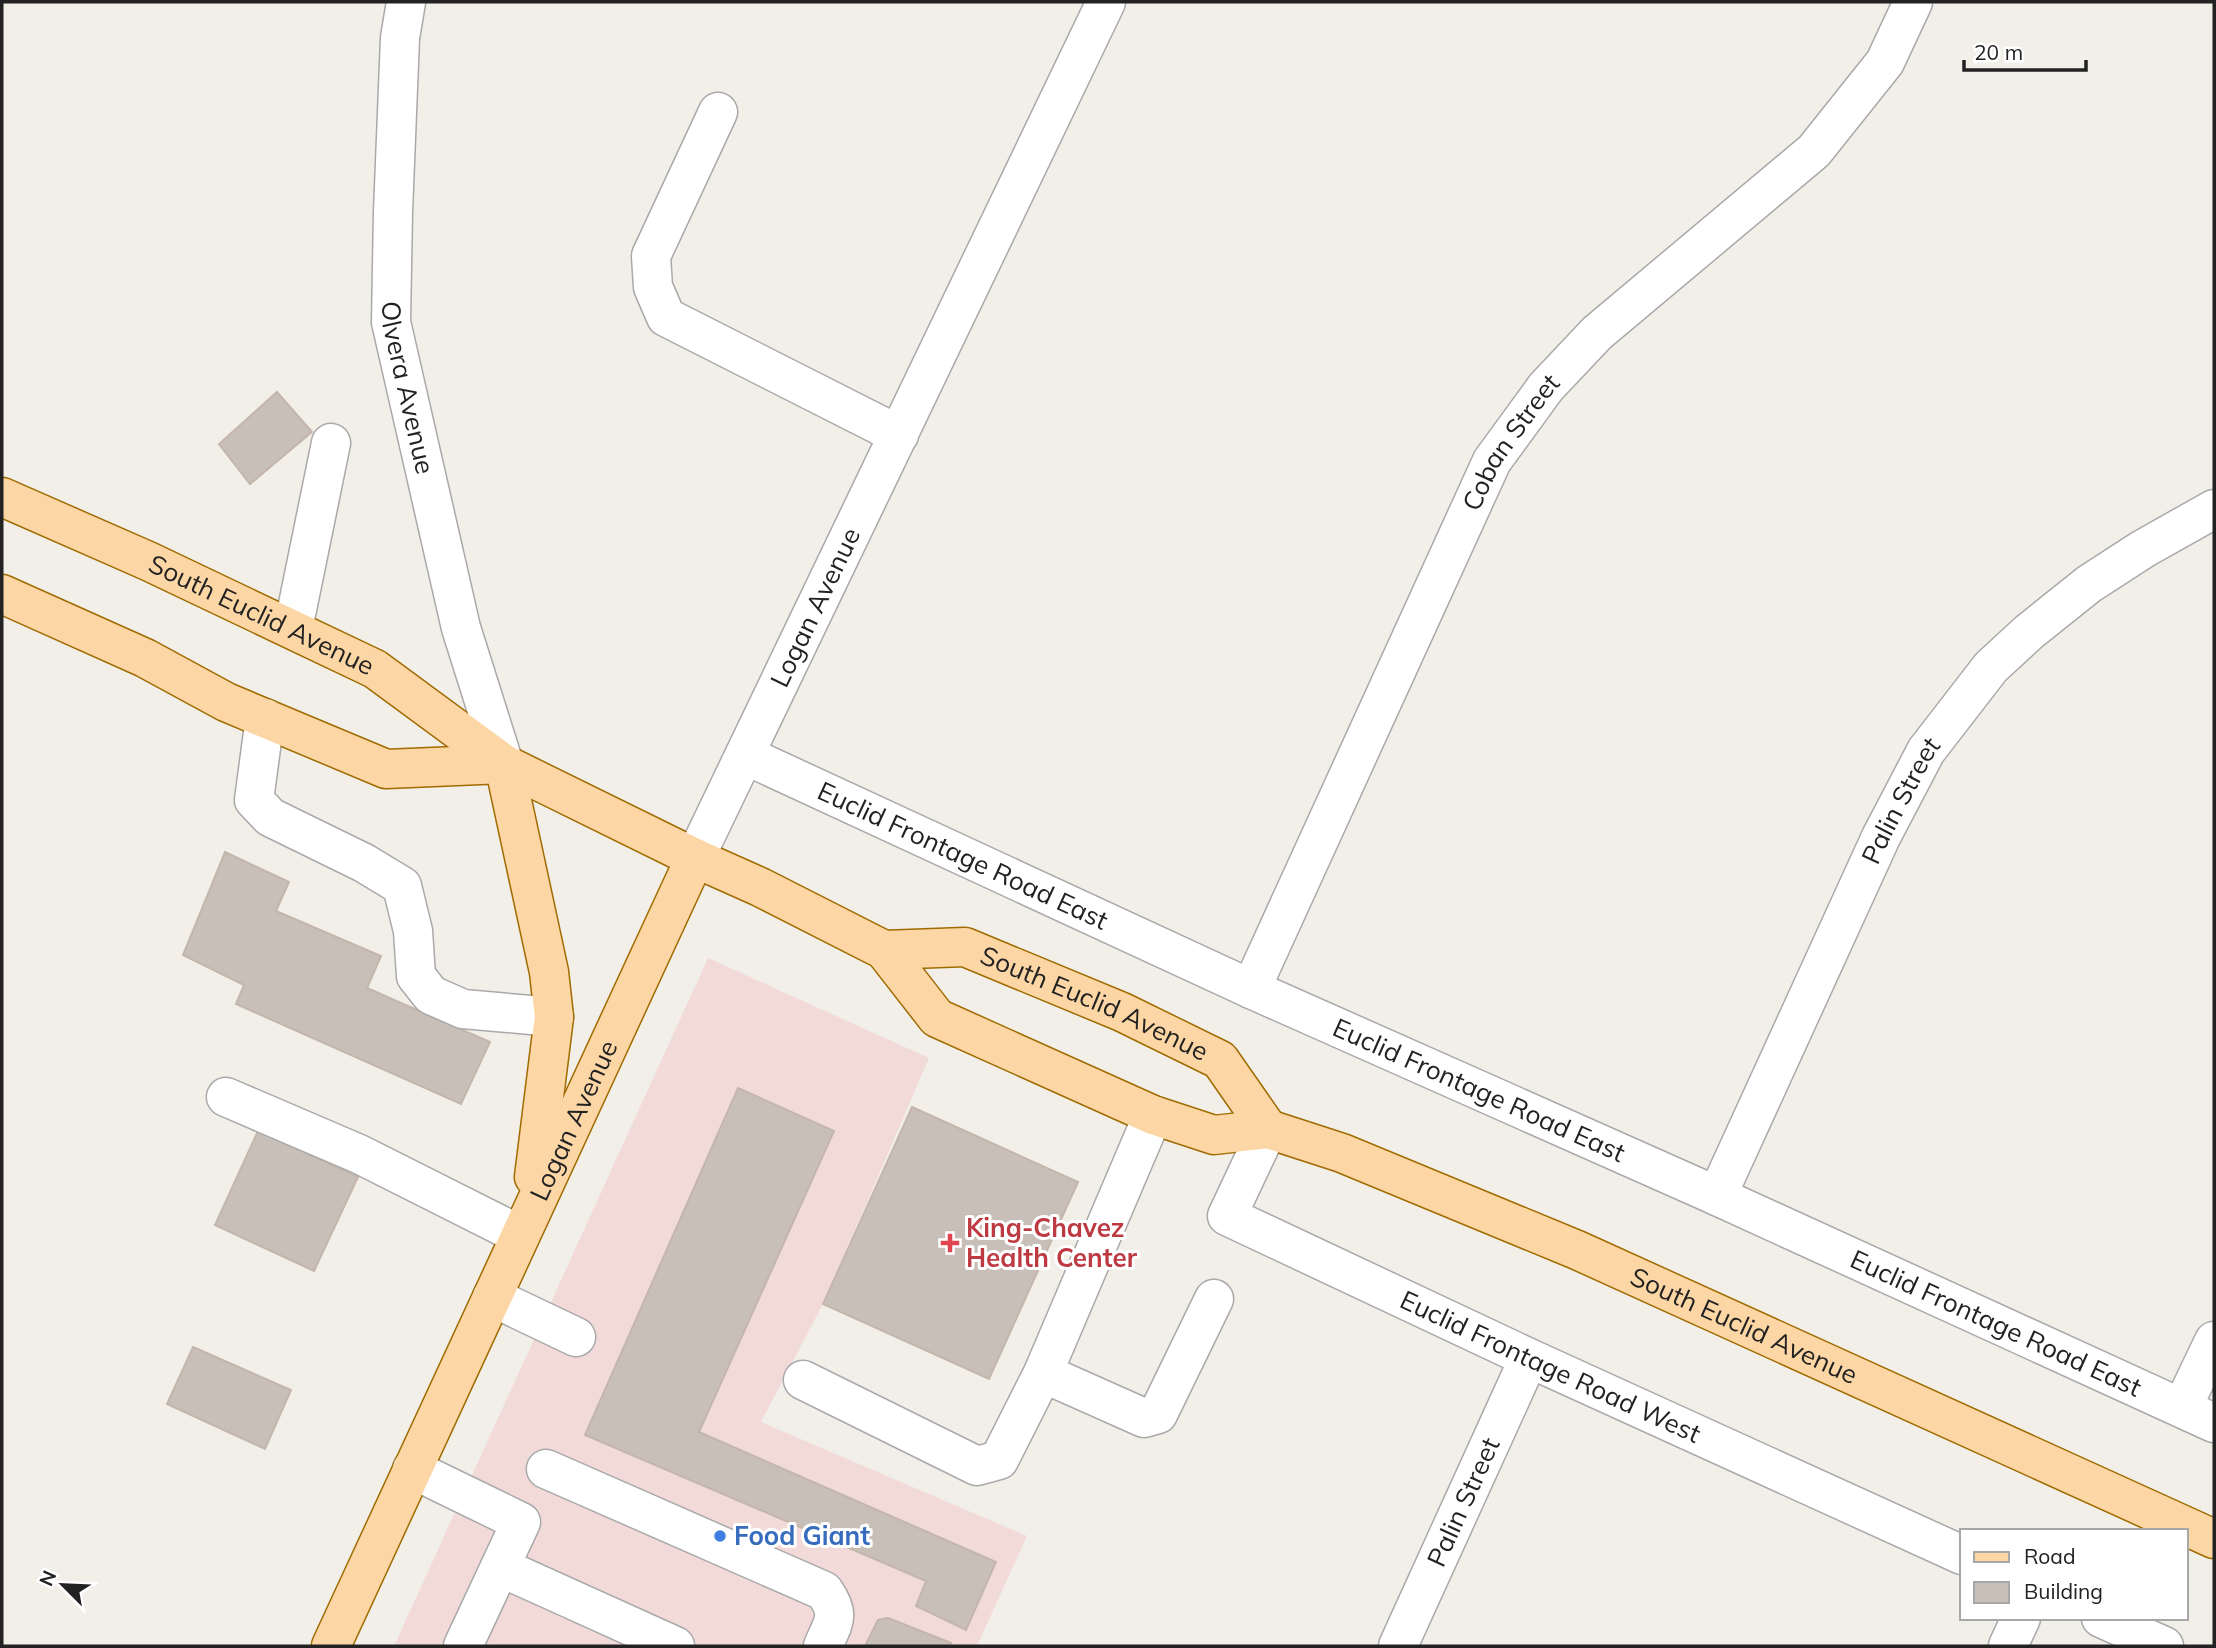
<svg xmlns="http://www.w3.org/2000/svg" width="2216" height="1648" viewBox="0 0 2216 1648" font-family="Mulish,sans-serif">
	<rect width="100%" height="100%" fill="#f2efe9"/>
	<path fill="#f2dad9" d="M708 958 929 1058 823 1304 761 1422 1027 1536 977 1646H394Z"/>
	<path fill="#c7bfb8" stroke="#c4b6ab" stroke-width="2" d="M277 392 312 432 250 484 219 444Z
		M225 852 289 882 276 911 381 956 367 988 490 1042 461 1104 236 1004 244 985 183 955Z
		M738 1088 834 1131 699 1432 996 1562 966 1630 916 1606 926 1581 585 1435Z
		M912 1107 1078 1182 989 1379 823 1304Z
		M258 1131 358 1177 314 1271 215 1225Z
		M193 1347 291 1390 265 1449 167 1404Z
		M888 1618 951 1643 949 1646H865L878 1620Z"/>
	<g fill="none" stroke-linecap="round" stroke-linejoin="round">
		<defs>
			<g id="minor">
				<path id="s1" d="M406 2 400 38 393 212 391 322 461 628 504 764"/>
				<path d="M718 112 651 256 653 287 666 317 899 435"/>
				<path d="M293 629 331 443"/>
				<path d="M265 718 254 800 270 817 364 863 402 886 413 931 416 976 431 995 463 1009 554 1017"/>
				<path id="s2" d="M745 755 1251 989 1717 1196 2214 1423"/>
				<path id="s3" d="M695 858 1106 2"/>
				<path id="s4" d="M1251 989 1492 461 1546 387 1597 333 1814 151 1885 62 1913 2"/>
				<path d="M226 1097 359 1154 520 1235"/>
				<path id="s5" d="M1268 1129 1227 1216 1529 1358 1962 1555"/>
				<path id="s6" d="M1717 1196 1881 837 1926 751 1991 667 2029 632 2089 584 2143 549 2214 509"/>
				<path d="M492 1297 576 1337"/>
				<path d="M1043 1373 1144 1418 1158 1414 1214 1299"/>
				<path d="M803 1380 977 1466 999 1460 1043 1373 1153 1115"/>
				<path d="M2182 1408 2214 1341"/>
				<path d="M412 1469 521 1522 463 1646"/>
				<path d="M546 1469 824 1591C841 1615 834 1621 823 1646"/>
				<path d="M500 1567 675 1646"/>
				<path d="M2101 1618 2164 1646"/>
				<path id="s7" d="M1398 1646 1529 1358"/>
				<path d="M2008 1646 2021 1618"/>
			</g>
			<g id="major">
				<path id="s8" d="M2 497 148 561 375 669 504 764 695 858 760 887 884 950 937 1018 1153 1115 1214 1135 1268 1129 1342 1153 1577 1250 2214 1539"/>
				<path d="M2 594 145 658 226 702 386 769 504 764"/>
				<path d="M504 764 549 972 554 1017 534 1177"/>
				<path id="s9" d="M884 950 965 947 1122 1012 1220 1060 1268 1129"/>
				<path id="s10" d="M331 1646 695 858"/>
			</g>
		</defs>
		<use href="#minor" stroke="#a9a9a9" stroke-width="41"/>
		<use href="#major" stroke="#a06b00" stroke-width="41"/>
		<use href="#minor" stroke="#fff" stroke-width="38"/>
		<use href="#major" stroke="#fcd6a4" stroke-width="38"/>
	</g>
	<path fill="#e0444e" stroke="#fff" stroke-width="2.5" d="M946.5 1232.5h7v7h7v7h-7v7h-7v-7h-7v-7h7z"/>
	<circle fill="#3f7fe0" stroke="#fff" stroke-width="2.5" cx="720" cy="1536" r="7"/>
	<g text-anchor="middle" stroke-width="6" stroke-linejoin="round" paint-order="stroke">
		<g font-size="26" fill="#222" stroke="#fff">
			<text dy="9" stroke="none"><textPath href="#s1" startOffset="388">Olvera Avenue</textPath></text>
			<text dy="9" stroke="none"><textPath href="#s4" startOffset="606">Coban Street</textPath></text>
			<text dy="9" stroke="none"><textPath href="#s3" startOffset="278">Logan Avenue</textPath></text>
			<text dy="9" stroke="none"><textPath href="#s8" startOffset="285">South Euclid Avenue</textPath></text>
			<text dy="9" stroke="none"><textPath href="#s6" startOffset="436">Palin Street</textPath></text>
			<text dy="9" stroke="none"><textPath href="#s2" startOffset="240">Euclid Frontage Road East</textPath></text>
			<text dy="9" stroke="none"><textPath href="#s9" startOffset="222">South Euclid Avenue</textPath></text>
			<text dy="9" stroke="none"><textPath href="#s2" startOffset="807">Euclid Frontage Road East</textPath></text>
			<text dy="9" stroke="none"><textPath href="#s10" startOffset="579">Logan Avenue</textPath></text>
			<text dy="9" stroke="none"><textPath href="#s2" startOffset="1374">Euclid Frontage Road East</textPath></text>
			<text dy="9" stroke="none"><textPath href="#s8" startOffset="1951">South Euclid Avenue</textPath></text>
			<text dy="9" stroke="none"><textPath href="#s5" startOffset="453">Euclid Frontage Road West</textPath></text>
			<text dy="9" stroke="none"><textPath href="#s7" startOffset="158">Palin Street</textPath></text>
		</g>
		<g font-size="26" font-weight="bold" fill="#be3a42" stroke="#fff" text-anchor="start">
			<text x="966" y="1237">King-Chavez<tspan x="966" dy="30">Health Center</tspan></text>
		</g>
		<g font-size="26" font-weight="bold" fill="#366cbe" stroke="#fff" text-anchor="start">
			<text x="734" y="1545">Food Giant</text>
		</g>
	</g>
	<rect width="2216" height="1648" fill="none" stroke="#222222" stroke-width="7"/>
	<rect x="1960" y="1529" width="228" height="91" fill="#ffffff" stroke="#a7a7a7" stroke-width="2"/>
	<rect x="1974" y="1552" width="35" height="10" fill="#fcd6a4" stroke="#a7a7a7" stroke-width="2"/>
	<text x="2024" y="1564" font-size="21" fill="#222222">Road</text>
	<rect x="1974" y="1582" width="35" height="21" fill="#c7bfb8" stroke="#a7a7a7" stroke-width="2"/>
	<text x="2024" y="1599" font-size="21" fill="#222222">Building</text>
	<g transform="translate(63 1585) rotate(294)" stroke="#ffffff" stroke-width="5" paint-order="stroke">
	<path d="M0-5L12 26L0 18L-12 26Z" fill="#222222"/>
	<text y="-10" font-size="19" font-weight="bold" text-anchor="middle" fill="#222222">N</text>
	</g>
	<path d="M1964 60v10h122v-10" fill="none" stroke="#222222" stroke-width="3.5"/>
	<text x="1974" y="60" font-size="21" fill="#222222" stroke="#ffffff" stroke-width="5" paint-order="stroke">20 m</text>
</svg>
